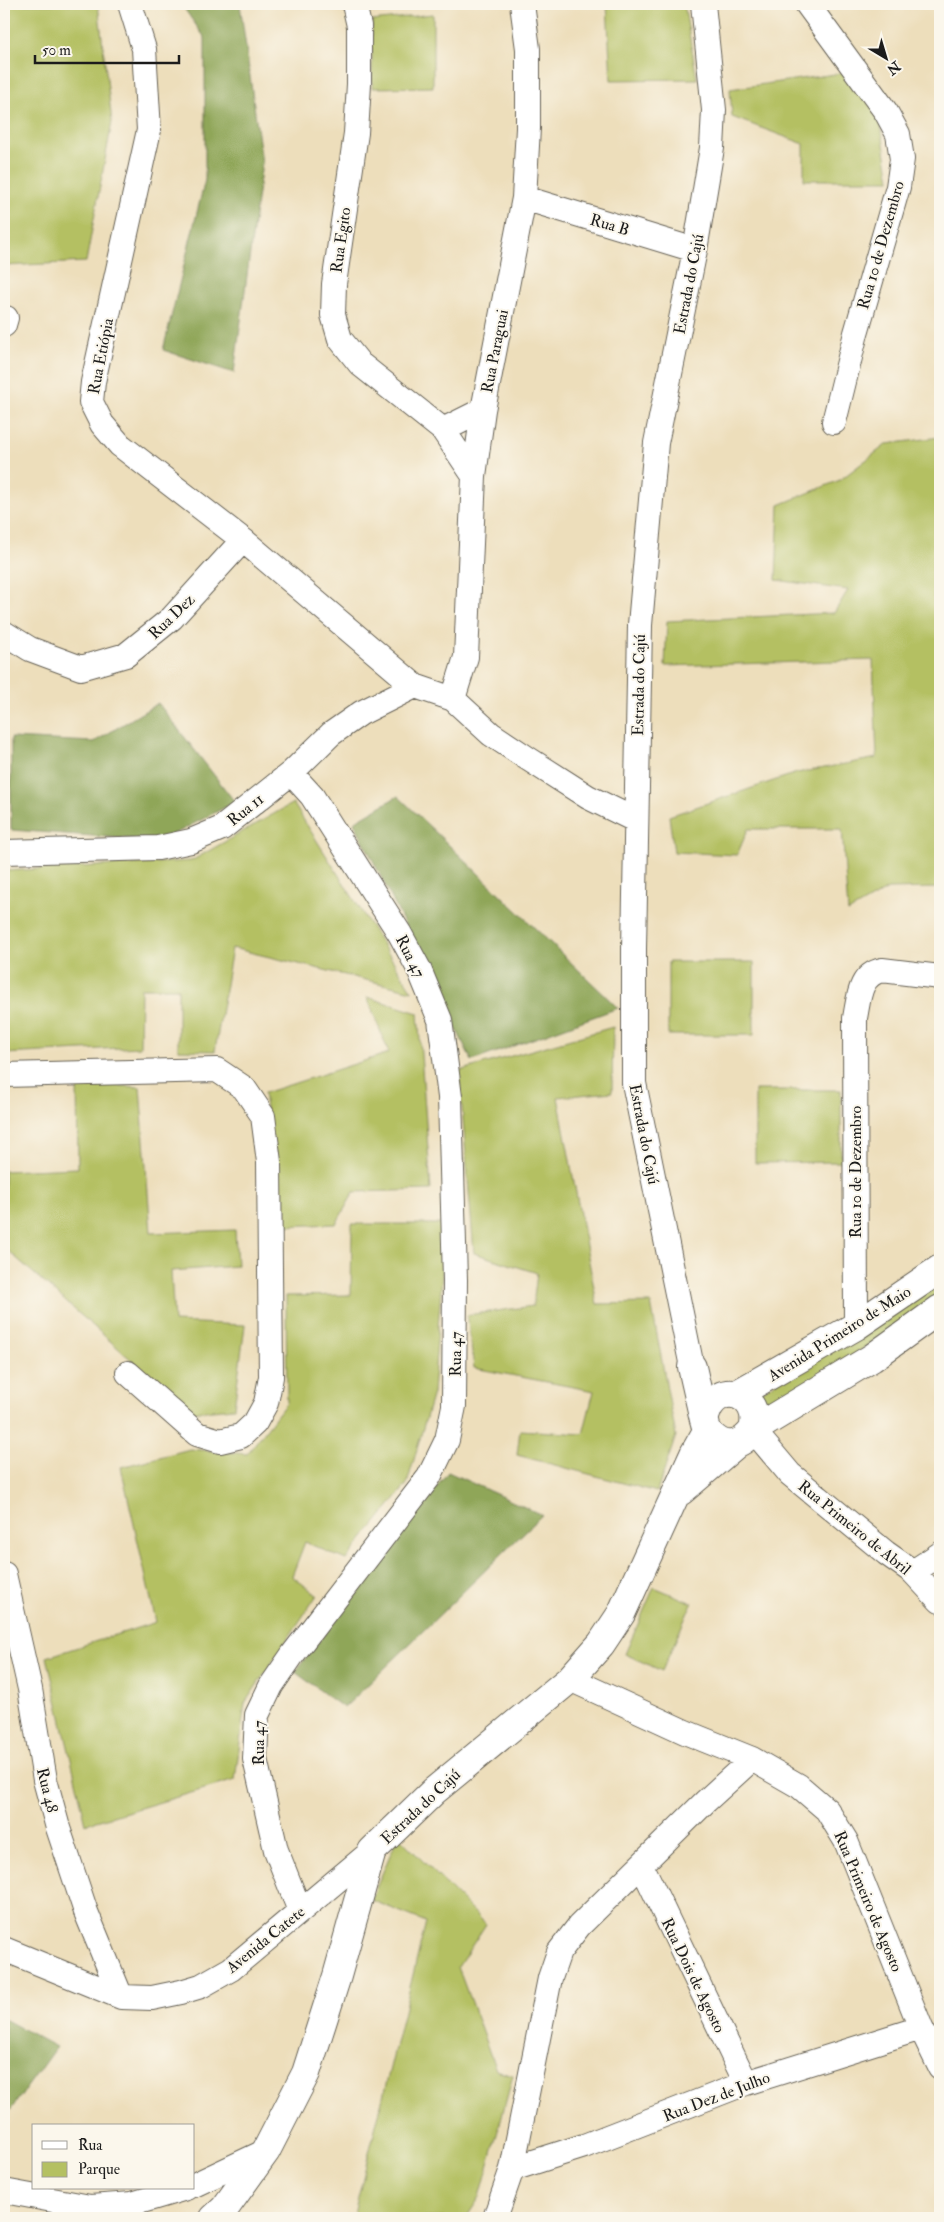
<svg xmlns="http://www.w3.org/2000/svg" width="944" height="2222" viewBox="0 0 944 2222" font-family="'IM FELL Double Pica',serif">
	<rect width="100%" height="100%" fill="#fbf7ec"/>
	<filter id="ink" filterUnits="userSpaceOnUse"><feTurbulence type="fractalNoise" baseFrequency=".02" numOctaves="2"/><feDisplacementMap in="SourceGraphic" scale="10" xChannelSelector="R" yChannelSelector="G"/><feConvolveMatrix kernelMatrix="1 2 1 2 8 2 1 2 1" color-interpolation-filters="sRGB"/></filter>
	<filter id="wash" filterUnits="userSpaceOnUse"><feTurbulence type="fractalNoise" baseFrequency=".0096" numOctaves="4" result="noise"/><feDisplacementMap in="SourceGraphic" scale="20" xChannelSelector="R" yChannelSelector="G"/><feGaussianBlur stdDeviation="1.12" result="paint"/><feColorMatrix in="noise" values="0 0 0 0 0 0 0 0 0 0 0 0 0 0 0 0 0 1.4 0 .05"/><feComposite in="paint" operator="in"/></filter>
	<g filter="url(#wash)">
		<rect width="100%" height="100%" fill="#eddebb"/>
		<path fill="#b4c062" stroke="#686e3f" d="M4 4H98L112 122 86 262 4 266Z
			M607 4H684L697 79 611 80Z
			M433 14V87L372 88V21Z
			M842 73 879 114 890 180H804V144L732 117 730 89Z
			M940 437V888L888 889 848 912 842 829H748L737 855 674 852 669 816 797 773 877 758 873 660 665 666 667 621 834 613 848 590 776 580 779 505 840 480 887 444Z
			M293 803 412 991 232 948 215 1051 178 1050V988H141L140 1047 4 1054V871L191 861Z
			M668 962H754V1035H668Z
			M367 997 418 1013 431 1190 354 1192 336 1224 281 1226 264 1093 389 1053Z
			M613 1027 612 1092 558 1097 597 1304 651 1303 676 1436 657 1492 517 1455 520 1430 583 1434 594 1391 474 1368 467 1315 533 1306 537 1273 474 1253 459 1071Z
			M77 1083 140 1087 151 1233 235 1230 237 1266 171 1271 174 1322 245 1325 234 1408 190 1412 4 1247V1171L78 1168Z
			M755 1090H841V1162L755 1163Z
			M352 1224H446L433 1393 407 1484 346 1560 305 1542 292 1576 317 1595 245 1703 235 1780 86 1824 47 1657 156 1622 121 1467 190 1449 247 1454 287 1402 286 1296 351 1295Z
			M940 1274V1295L770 1413 759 1393Z
			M654 1587 692 1603 662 1671 625 1654Z
			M398 1836 486 1924 458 1967 496 2070 513 2075 480 2197 466 2218H353L426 1922 371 1900Z"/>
		<path fill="#8fa658" stroke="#56613a" d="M181 4H240L262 163 234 373 163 350 205 180V38Z
			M158 703 235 802 161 841 11 830V738L94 742Z
			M398 796 618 1008 472 1061 354 822Z
			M448 1472 542 1515 344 1708 295 1672Z
			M4 2019 56 2047 4 2119Z"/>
	</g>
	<g filter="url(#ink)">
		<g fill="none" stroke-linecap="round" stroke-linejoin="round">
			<defs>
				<path id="minor" d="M130 4 144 49 149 130 93 382 91 402 102 424 120 445 243 540 415 686
					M354 4 359 26V84L356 133 334 284 333 315 340 339 360 364 443 430 474 476
					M807 4 886 112 898 134 902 159 898 187 856 333 834 422
					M524 198 695 250
					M4 325 6 318
					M443 430 483 410
					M4 633 30 649 81 668 126 655 172 618 243 540
					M453 699 466 657 474 476 483 410 524 198 528 128V49L522 4
					M291 773 312 796 400 934 419 969 440 1020 450 1097 455 1280 454 1406 447 1440 429 1477 293 1654 271 1686 257 1715 255 1759 276 1850 300 1911
					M4 852 158 848 191 841 222 828 291 773 331 734 361 713 415 686 453 699 491 734 527 758 588 797 635 820
					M4 1075 217 1070 244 1088 263 1116 269 1162 271 1377 266 1403 255 1423 241 1436 220 1441 197 1434 128 1373
					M856 1326 855 1018C859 998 859 975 882 970L940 977
					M692 1367 634 1083V949L640 625 656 443 695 250 712 148 714 110 703 4
					M753 1430 790 1474 886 1553 913 1572 940 1601
					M913 1572 940 1554
					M4 1574 30 1689 45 1780 58 1828 86 1912 121 1997
					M570 1679 685 1732 752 1759 799 1786 827 1810 846 1841 921 2028 940 2067
					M642 1866 746 2083
					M4 1949 121 1997 152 1998 181 1992 201 1986 231 1969 372 1851
					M512 2169 584 2146 746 2083 921 2028
					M194 2185 266 2151
					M4 2191 90 2207 132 2204 186 2188
					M495 2218 512 2169 550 1978 559 1952 579 1926 706 1801 752 1759"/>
				<path id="secondary" d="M692 1367 704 1420
					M737 1394 856 1326 940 1269
					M753 1430C763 1393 717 1379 706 1414 703 1422 706 1429 711 1435 726 1450 741 1446 753 1430L872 1358 940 1309
					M681 1491 735 1445
					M214 2218 225 2208 266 2151 306 2073 337 1976 372 1851 434 1791 570 1679 601 1644 621 1614 694 1454 707 1431"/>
			</defs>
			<use href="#minor" stroke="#656054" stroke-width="26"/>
			<use href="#secondary" stroke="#656054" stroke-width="30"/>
			<use href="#minor" stroke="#fff" stroke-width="24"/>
			<use href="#secondary" stroke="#fff" stroke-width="28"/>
		</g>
	</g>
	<g text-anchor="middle" stroke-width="4" stroke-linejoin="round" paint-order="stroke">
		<g font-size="16" fill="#1c1c1c" stroke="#fbf7ec">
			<text transform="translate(610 224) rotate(17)" y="6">Rua B</text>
			<text transform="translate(340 240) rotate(-82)" y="6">Rua Egito</text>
			<text transform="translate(880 245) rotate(-74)" y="6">Rua 10 de Dezembro</text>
			<text transform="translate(688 284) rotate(-79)" y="6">Estrada do Cajú</text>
			<text transform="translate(494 351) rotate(-79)" y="6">Rua Paraguai</text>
			<text transform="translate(100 356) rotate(-79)" y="6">Rua Etiópia</text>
			<text transform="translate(171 616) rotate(-44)" y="6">Rua Dez</text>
			<text transform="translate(638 685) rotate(-89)" y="6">Estrada do Cajú</text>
			<text transform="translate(245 809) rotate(-39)" y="6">Rua 11</text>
			<text transform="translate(411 956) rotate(63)" y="6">Rua 47</text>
			<text transform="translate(645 1134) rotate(79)" y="6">Estrada do Cajú</text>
			<text transform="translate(855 1172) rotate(-90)" y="6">Rua 10 de Dezembro</text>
			<text transform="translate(839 1333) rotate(-32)" y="6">Avenida Primeiro de Maio</text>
			<text transform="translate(455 1354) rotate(-89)" y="6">Rua 47</text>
			<text transform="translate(855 1527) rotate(39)" y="6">Rua Primeiro de Abril</text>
			<text transform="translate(258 1743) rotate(-90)" y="6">Rua 47</text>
			<text transform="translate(48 1790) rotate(76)" y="6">Rua 48</text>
			<text transform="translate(420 1806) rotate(-43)" y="6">Estrada do Cajú</text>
			<text transform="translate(869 1901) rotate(67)" y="6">Rua Primeiro de Agosto</text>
			<text transform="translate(265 1939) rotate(-39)" y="6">Avenida Catete</text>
			<text transform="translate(694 1975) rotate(64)" y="6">Rua Dois de Agosto</text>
			<text transform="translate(716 2096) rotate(-21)" y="6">Rua Dez de Julho</text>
		</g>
	</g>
	<rect width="944" height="2222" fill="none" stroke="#fbf7ec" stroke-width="20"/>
	<rect x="32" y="2124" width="162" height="65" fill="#fbf7ec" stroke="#a29f99"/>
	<rect x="42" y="2141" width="25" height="8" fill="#ffffff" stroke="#a29f99"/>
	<text x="78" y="2150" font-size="15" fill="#1c1c1c">Rua</text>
	<rect x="42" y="2162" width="25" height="15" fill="#b4c062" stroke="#a29f99"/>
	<text x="78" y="2174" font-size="15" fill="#1c1c1c">Parque</text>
	<g transform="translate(886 58) rotate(142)" stroke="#fbf7ec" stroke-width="4" paint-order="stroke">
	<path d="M0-4L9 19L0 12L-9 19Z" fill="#1c1c1c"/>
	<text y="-8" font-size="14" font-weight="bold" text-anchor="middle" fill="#1c1c1c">N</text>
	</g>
	<path d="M35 55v8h144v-8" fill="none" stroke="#1c1c1c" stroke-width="2.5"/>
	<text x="42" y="55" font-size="15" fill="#1c1c1c" stroke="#fbf7ec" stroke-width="4" paint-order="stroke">50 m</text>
</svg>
